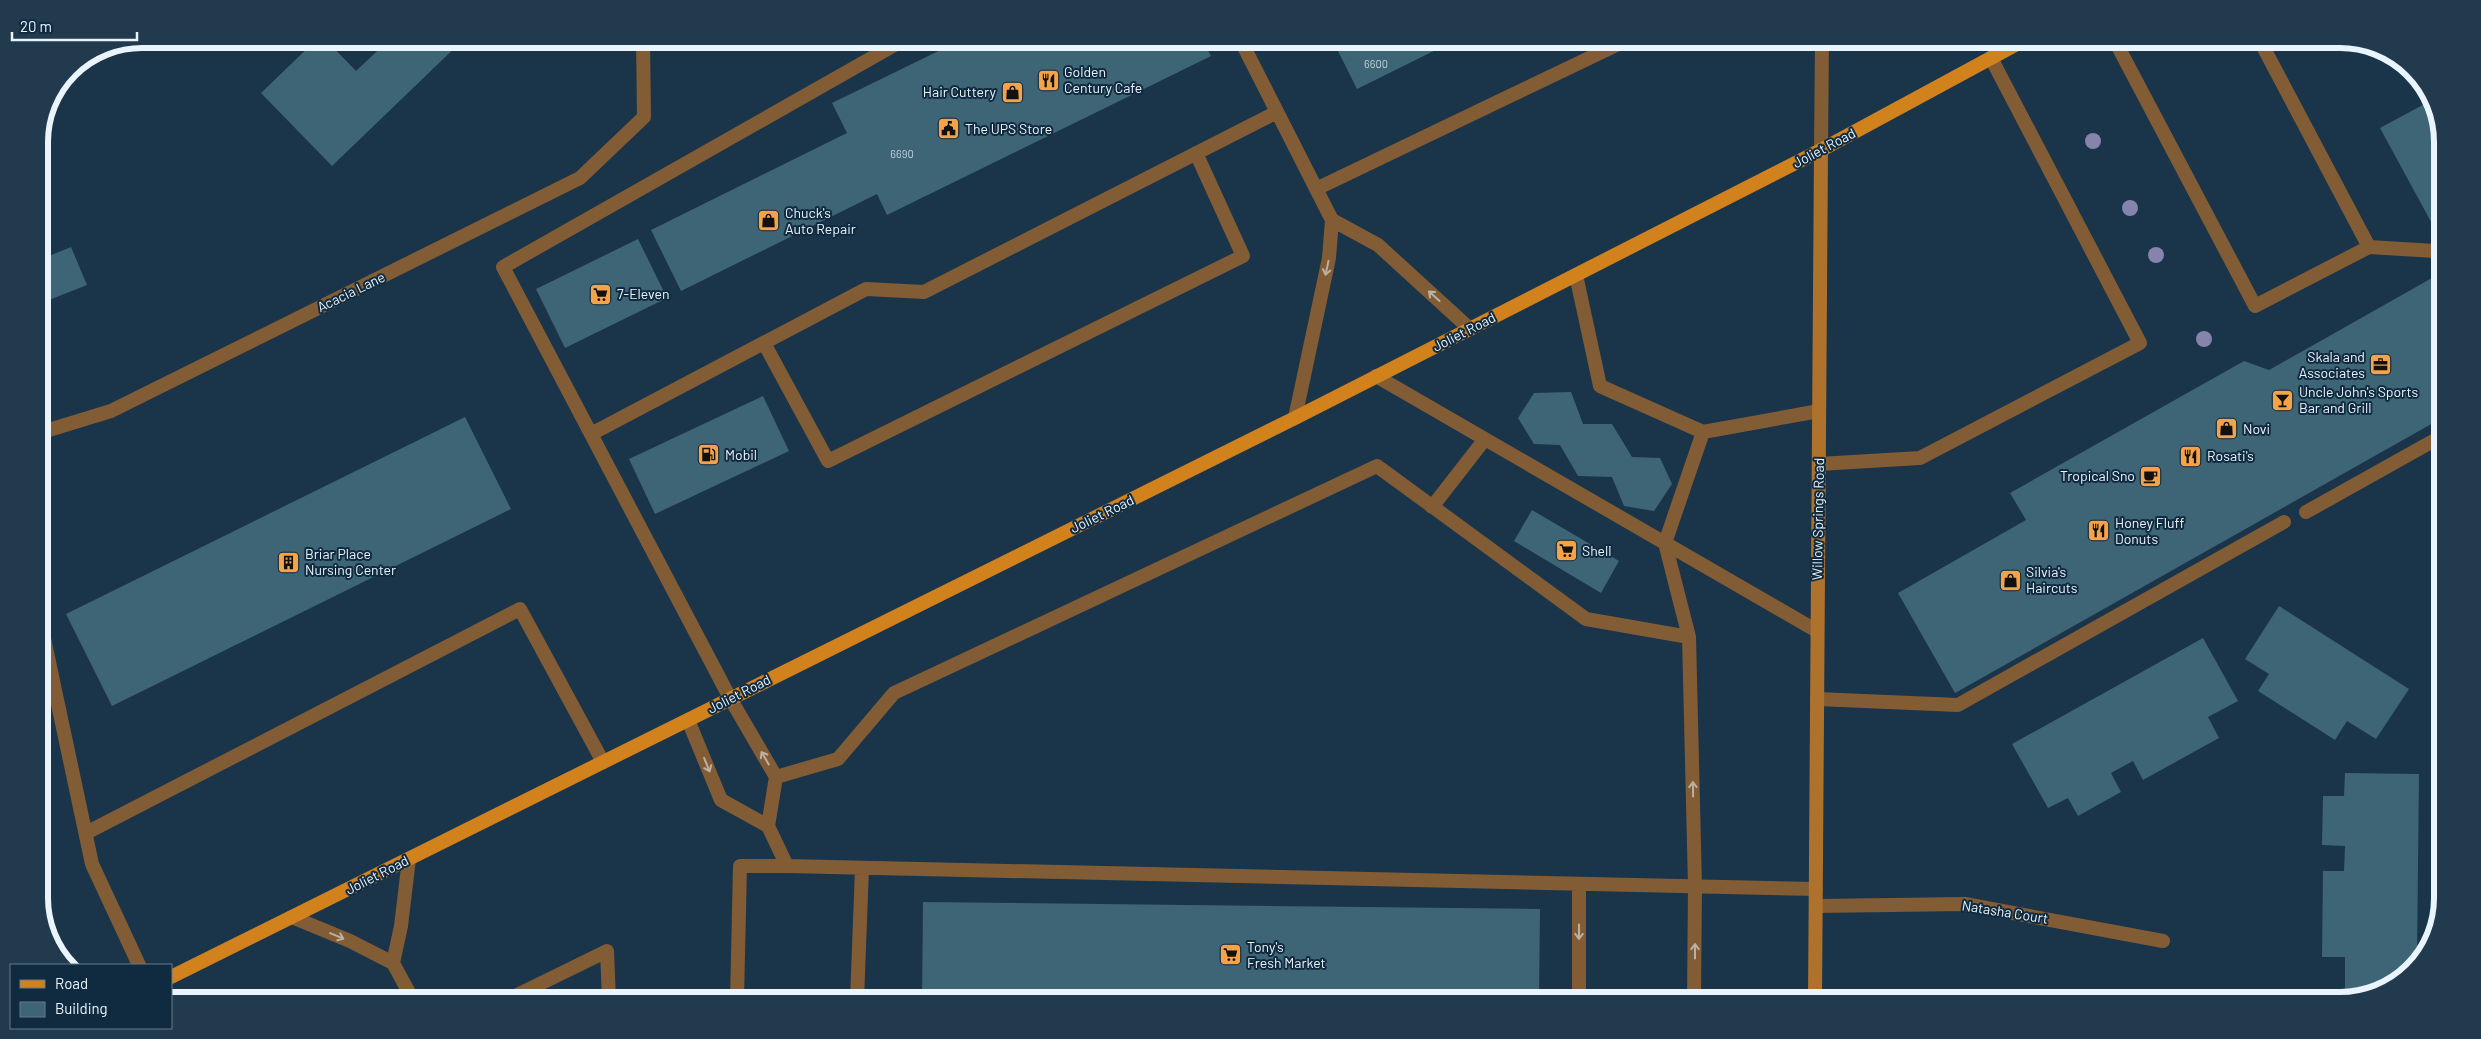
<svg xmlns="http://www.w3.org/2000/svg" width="2481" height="1039" viewBox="0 0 2481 1039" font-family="Barlow,sans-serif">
	<rect width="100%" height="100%" fill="#1a344a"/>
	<path fill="#3e6575" d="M317 39H325L356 71 390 39H464L332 166 261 93Z
		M963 39H1202L1211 56 887 215 877 194 681 291 651 230 847 133 832 103Z
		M1332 39H1458L1357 89Z
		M2430 101 2442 135V242L2380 128Z
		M638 239 667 298 565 348 536 289Z
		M71 247 87 285 39 304V260Z
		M2439 274 2442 280V418L1955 693 1898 593 2026 520 2010 493 2244 361 2269 370Z
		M1571 392 1583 424H1612L1632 457 1660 458 1672 484 1654 511 1624 506 1612 477 1578 476 1560 445 1534 444 1518 418 1534 393Z
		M763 396 789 451 655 514 629 459Z
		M465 417 511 509 112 706 66 614Z
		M1532 510 1619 561 1601 593 1514 541Z
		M2279 606 2409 689 2376 739 2347 721 2335 740 2258 691 2269 674 2245 659Z
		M2203 638 2238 701 2208 717 2219 738 2143 780 2133 761 2111 773 2121 792 2078 816 2068 798 2048 808 2012 744Z
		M2345 773 2419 774 2417 958 2397 983 2367 992 2345 991V957H2322L2323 871H2344L2345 846 2322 845 2323 796H2344Z
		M923 902 1540 909 1539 1000H922Z"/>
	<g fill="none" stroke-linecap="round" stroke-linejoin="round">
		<path stroke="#825c34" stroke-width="14" d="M1240 39 1332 220 1329 258 1295 418
			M2114 39 2255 306 2369 247 2259 39
			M1316 189 1629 39
			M1332 220 1378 245 1470 329
			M2369 247 2435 251 2442 263
			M1576 275 1600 386 1703 432 1819 411
			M764 343 828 461 1243 256 1196 153
			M1376 376 1817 631
			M591 434 866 289 924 292 1277 112
			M1819 464 1920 458 2140 343 1991 58
			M1432 507 1485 439
			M2306 512 2442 436
			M39 615 92 864 139 965
			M1817 699 1958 705 2284 522
			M688 720 721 800 768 826 776 777 730 698 503 267 905 39
			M776 777 838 759 894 693 1377 466 1586 619 1689 637
			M768 826 787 866 1816 889
			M86 833 520 609 603 762
			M1579 884V1000
			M292 917 350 941 393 963 401 926 409 859
			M393 963 413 1000
			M507 1000 607 951 609 1000
			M737 1000 740 866H787
			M857 1000 862 868
			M1694 1000 1695 886 1689 637 1665 543 1703 432"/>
		<path stroke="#825c34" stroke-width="14" d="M39 433 111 411 580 178 644 117 643 39
			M1816 906 1965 904 2163 941"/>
		<path stroke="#825c34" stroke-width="14" d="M1821 150 1822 39"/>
		<path stroke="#af722c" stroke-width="14" d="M1815 1000 1821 150"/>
		<path stroke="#d1821d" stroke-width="14" d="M171 977 1295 418 1821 150 2026 39"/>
	</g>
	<g fill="#8683ac">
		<circle cx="2093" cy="141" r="8"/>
		<circle cx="2130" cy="208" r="8"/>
		<circle cx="2156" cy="255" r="8"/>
		<circle cx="2204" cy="339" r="8"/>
	</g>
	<defs><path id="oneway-shaft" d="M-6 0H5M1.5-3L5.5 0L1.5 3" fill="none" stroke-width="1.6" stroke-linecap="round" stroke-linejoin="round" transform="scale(1.25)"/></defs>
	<g stroke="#bbb0a2">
		<use href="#oneway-shaft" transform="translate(1327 268) rotate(102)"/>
		<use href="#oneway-shaft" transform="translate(1434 296) rotate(-138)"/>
		<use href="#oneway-shaft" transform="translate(765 758) rotate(-120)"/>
		<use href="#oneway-shaft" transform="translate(707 765) rotate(68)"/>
		<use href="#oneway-shaft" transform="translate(1693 789) rotate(-91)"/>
		<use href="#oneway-shaft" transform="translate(1579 932) rotate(90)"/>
		<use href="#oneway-shaft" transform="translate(337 936) rotate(23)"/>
		<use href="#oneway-shaft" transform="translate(1695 951) rotate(-90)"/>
	</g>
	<defs>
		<symbol id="restaurant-square" viewBox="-11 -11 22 22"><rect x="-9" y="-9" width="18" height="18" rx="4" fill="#f5a346" stroke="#102a3f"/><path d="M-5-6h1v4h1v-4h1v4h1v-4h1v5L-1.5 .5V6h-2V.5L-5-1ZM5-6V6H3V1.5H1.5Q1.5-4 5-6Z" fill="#111"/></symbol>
		<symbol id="shop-square" viewBox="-11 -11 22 22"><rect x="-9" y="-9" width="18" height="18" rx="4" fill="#f5a346" stroke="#102a3f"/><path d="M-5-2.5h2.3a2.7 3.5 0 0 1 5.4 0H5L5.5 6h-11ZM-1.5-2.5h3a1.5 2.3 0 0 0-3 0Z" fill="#111"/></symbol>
		<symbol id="civic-square" viewBox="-11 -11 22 22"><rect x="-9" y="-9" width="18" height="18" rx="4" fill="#f5a346" stroke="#102a3f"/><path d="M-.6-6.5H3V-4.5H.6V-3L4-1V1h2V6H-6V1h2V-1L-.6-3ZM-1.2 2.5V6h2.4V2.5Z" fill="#111"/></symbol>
		<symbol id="supermarket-square" viewBox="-11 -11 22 22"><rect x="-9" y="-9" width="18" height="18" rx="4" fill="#f5a346" stroke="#102a3f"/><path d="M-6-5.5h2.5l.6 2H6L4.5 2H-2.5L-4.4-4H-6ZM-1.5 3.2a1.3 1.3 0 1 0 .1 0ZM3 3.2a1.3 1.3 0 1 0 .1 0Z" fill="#111"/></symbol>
		<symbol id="office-square" viewBox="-11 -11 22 22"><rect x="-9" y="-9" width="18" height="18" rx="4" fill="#f5a346" stroke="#102a3f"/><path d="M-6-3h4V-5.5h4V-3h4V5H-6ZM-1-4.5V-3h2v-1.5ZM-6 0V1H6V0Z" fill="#111"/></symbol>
		<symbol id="bar-square" viewBox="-11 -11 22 22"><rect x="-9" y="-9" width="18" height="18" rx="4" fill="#f5a346" stroke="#102a3f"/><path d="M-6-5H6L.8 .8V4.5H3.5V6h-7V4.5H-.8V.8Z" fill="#111"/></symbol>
		<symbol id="fuel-square" viewBox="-11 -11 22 22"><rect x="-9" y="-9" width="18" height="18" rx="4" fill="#f5a346" stroke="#102a3f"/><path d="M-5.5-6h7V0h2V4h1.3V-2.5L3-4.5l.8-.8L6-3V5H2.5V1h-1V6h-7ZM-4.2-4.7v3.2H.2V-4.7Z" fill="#111"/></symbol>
		<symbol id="cafe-square" viewBox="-11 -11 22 22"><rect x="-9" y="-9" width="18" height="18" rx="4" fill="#f5a346" stroke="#102a3f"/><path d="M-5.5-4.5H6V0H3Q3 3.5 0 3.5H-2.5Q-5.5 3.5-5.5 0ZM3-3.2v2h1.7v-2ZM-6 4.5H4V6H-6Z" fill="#111"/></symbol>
		<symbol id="building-square" viewBox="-11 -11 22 22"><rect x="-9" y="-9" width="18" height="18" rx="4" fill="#f5a346" stroke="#102a3f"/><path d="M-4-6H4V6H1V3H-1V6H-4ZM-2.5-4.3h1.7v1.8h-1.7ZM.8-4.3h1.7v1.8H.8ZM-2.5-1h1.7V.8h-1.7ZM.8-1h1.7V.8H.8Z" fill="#111"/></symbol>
	</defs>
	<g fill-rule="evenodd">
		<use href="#restaurant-square" x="1036" y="68" width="25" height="25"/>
		<use href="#shop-square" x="1000" y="80" width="25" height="25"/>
		<use href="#civic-square" x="936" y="116" width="25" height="25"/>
		<use href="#shop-square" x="756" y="208" width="25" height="25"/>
		<use href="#supermarket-square" x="588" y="282" width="25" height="25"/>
		<use href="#office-square" x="2368" y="352" width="25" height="25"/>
		<use href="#bar-square" x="2270" y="388" width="25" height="25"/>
		<use href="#shop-square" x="2214" y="416" width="25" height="25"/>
		<use href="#fuel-square" x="696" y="442" width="25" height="25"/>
		<use href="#restaurant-square" x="2178" y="444" width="25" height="25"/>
		<use href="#cafe-square" x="2138" y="464" width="25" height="25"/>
		<use href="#restaurant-square" x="2086" y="518" width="25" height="25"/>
		<use href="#supermarket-square" x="1554" y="538" width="25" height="25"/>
		<use href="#building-square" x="276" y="550" width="25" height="25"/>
		<use href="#shop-square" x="1998" y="568" width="25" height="25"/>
		<use href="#supermarket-square" x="1218" y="942" width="25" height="25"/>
	</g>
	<g text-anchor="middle" stroke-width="4" stroke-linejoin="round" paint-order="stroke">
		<g font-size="11" fill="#bfd0da">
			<text x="1376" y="68">6600</text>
			<text x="902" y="158">6690</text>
		</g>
		<g font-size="14" fill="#eaf4fc" stroke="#102a3f" text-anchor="start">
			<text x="1064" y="77">Golden<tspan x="1064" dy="16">Century Cafe</tspan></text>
			<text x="996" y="97" text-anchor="end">Hair Cuttery</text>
			<text x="965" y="134">The UPS Store</text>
			<text x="785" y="218">Chuck's<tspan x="785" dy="16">Auto Repair</tspan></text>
			<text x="617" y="299">7-Eleven</text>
			<text x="2365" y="362" text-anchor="end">Skala and<tspan x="2365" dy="16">Associates</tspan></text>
			<text x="2299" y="397">Uncle John's Sports<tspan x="2299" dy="16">Bar and Grill</tspan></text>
			<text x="2243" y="434">Novi</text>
			<text x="725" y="460">Mobil</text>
			<text x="2207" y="461">Rosati's</text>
			<text x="2135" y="481" text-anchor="end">Tropical Sno</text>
			<text x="2115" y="528">Honey Fluff<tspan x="2115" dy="16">Donuts</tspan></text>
			<text x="1582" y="556">Shell</text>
			<text x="305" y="559">Briar Place<tspan x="305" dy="16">Nursing Center</tspan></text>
			<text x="2026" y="577">Silvia's<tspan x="2026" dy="16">Haircuts</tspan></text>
			<text x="1247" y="952">Tony's<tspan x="1247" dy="16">Fresh Market</tspan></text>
		</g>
		<g font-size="14" fill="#eaf4fc" stroke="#102a3f">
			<text transform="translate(1824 148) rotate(-28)" y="5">Joliet Road</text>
			<text transform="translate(351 292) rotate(-26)" y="5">Acacia Lane</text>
			<text transform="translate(1464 332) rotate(-27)" y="5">Joliet Road</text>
			<text transform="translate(1102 514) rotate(-26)" y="5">Joliet Road</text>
			<text transform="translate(1818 519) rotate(-89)" y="5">Willow Springs Road</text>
			<text transform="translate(739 694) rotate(-27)" y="5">Joliet Road</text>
			<text transform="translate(377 875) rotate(-27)" y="5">Joliet Road</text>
			<text transform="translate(2005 912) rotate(9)" y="5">Natasha Court</text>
		</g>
	</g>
	<path d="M0 0H2481V1039H0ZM142 48H2340A94 94 0 0 1 2434 142V898A94 94 0 0 1 2340 992H142A94 94 0 0 1 48 898V142A94 94 0 0 1 142 48Z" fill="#213a4e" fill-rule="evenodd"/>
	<path fill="none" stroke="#eaf4fc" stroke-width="6" d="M142 48H2340A94 94 0 0 1 2434 142V898A94 94 0 0 1 2340 992H142A94 94 0 0 1 48 898V142A94 94 0 0 1 142 48Z"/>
	<rect x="10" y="964" width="162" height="65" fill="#102a3f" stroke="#677b8b"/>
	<rect x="20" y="980" width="25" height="8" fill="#d1821d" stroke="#677b8b"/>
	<text x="55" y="989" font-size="15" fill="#eaf4fc">Road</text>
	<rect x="20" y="1002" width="25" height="15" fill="#3e6575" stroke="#677b8b"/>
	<text x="55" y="1014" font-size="15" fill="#eaf4fc">Building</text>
	<path d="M12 32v8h125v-8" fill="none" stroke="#eaf4fc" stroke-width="2.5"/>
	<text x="20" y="32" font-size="15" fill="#eaf4fc" stroke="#102a3f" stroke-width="4" paint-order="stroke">20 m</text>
</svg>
